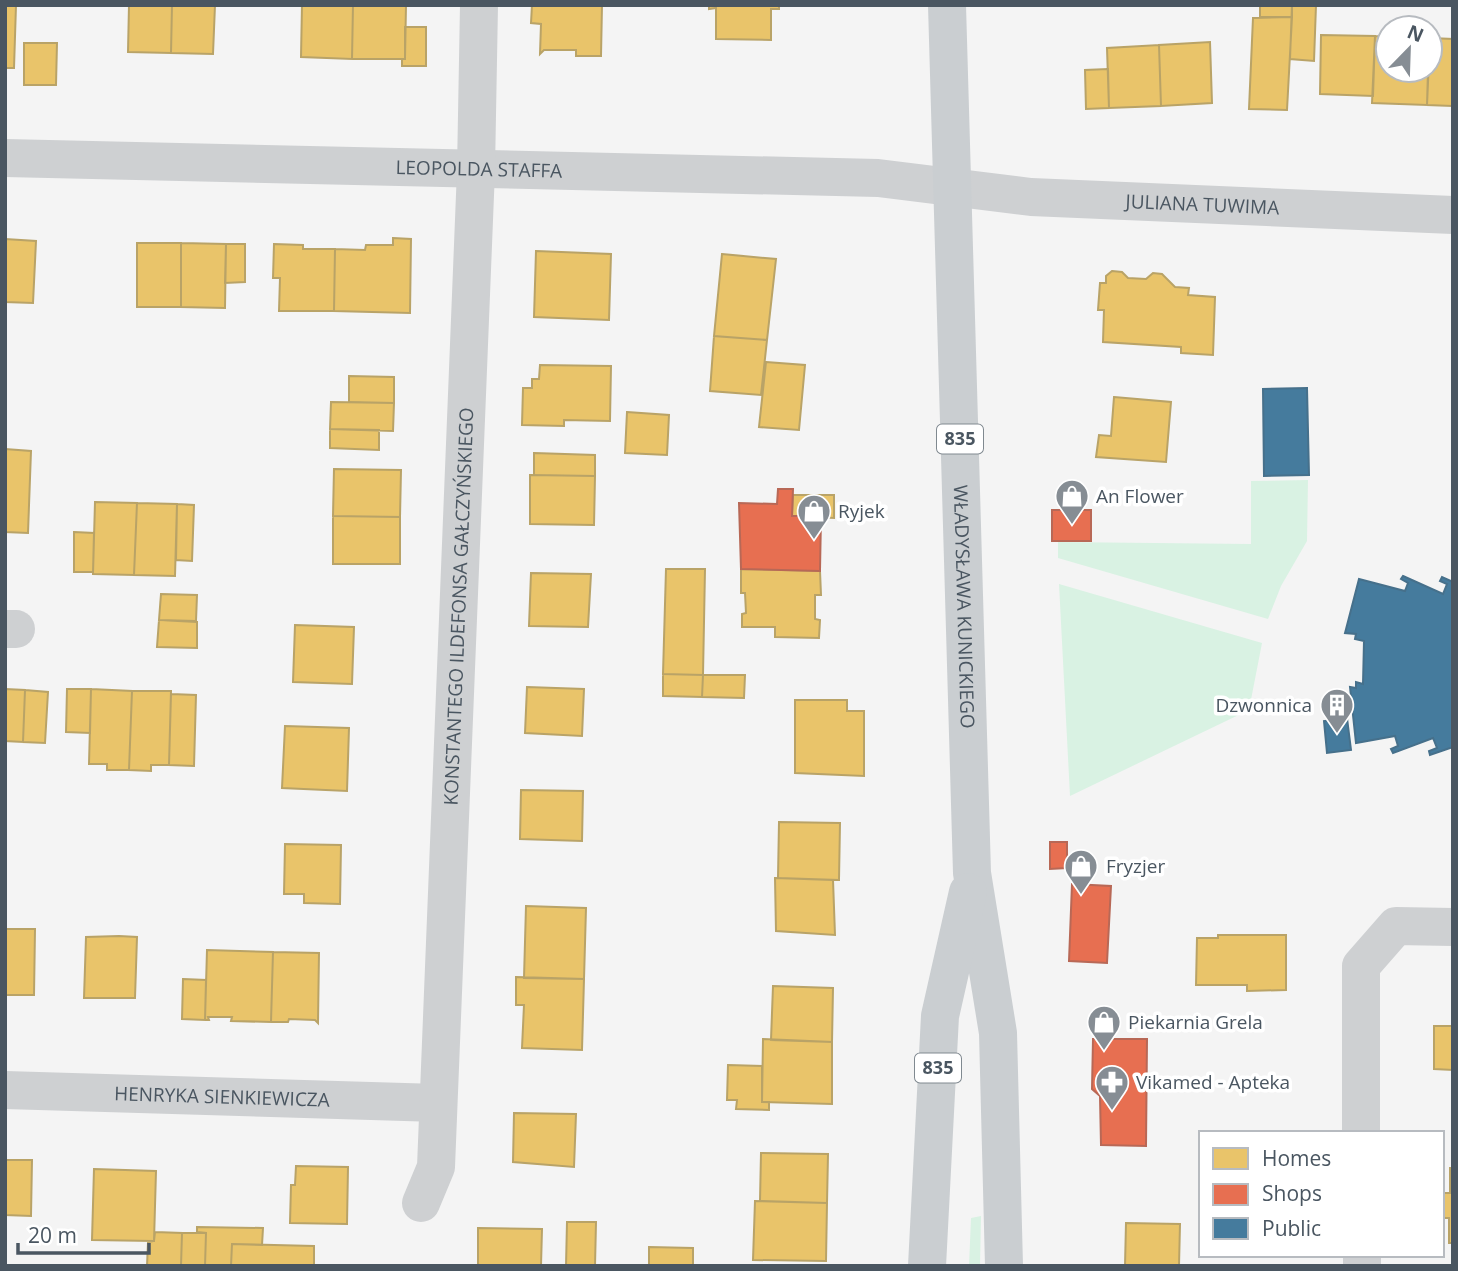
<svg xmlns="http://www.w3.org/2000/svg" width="1458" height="1271" viewBox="0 0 1458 1271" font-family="'Open Sans',sans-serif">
	<rect width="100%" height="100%" fill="#f4f4f4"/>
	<path fill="#d9f2e3" d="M1308 480 1307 541 1281 586 1268 619 1058 558V542L1251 544V481Z
		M1059 584 1262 643 1249 710 1070 796Z
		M981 1216 980 1266H969L971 1218Z"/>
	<path fill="#e9c46a" stroke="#b9a367" stroke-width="2" d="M5 5H16L14 68H5Z
		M129 5H172L171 53 128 52Z
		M172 5H215L213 54 171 53Z
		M302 5H353L352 59 301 57Z
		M353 5H406L405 59H352Z
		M532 5H602L601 56H576V50H544L540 54 541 24 531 23Z
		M709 5H779V9H771V40L716 39V8L709 9Z
		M1260 5H1292V17H1260Z
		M1292 5H1316L1314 61 1290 59Z
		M1292 17 1287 110 1249 109 1253 18Z
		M405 27H426V66H402V59H405Z
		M1321 35 1375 36 1373 96 1320 94Z
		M1375 36 1388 37V70H1428L1427 105 1372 103Z
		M1430 38 1453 39 1452 106 1427 105Z
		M1210 42 1212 103 1161 106 1159 45Z
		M24 43H57L56 85H24Z
		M1159 45 1161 106 1109 108 1107 48Z
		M1108 69 1109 108 1086 109 1085 70Z
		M393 238 411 239 410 313 334 311 335 249 365 250 366 245H393Z
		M5 239 36 241 33 303 5 302Z
		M137 243H181V307H137Z
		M181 243 226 244 225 308 181 307Z
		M226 244H245V282L225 283Z
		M274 244 303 245V249H335L334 311H279L280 278H273Z
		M536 251 611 254 609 320 534 317Z
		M722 254 776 259 767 340 714 336Z
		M1112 271 1122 272 1128 278 1146 279 1153 273 1162 274 1175 287 1189 288 1188 295 1215 297 1213 355 1181 353V347L1103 342 1104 310H1098L1100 283H1106V276Z
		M714 336 767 340 761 395 710 391Z
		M766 362 805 365 799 430 759 427Z
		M540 365 611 366 610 421 564 420V426L522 425 523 388H532V379H539Z
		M349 376 394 377V403L349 402Z
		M1114 397 1171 402 1166 462 1096 457 1099 435 1111 436Z
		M331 402 394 403 393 431 330 429Z
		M627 412 669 415 667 455 625 453Z
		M330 429 379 430V450L330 448Z
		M5 449 31 451 28 533 5 532Z
		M534 453 595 455V476L534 475Z
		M334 469 401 470 400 517 333 516Z
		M530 475 595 476 594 525 530 524Z
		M793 495H834V518L792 516Z
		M95 502 137 503 134 575 93 574Z
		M137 503 177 504 175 576 134 575Z
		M177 504 194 505 192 561 176 560Z
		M333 516 400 517V564H333Z
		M74 532 94 533 93 572H74Z
		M666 569H705L703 675 663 674Z
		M741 569 820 571 821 595H815V619L820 620 819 638 775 637V627H742V614L746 613 745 593H741Z
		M531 573 591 574 588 627 529 626Z
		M161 594 197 595 196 621 159 620Z
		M159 620 197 622V648L157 647Z
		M295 625 354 627 352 684 293 682Z
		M663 674 703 675 702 697 663 696Z
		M703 675H745L744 698 702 697Z
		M527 687 584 689 582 736 525 733Z
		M5 689 25 690 23 742 5 741Z
		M67 689H91L90 733 66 732Z
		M91 689 132 691 129 770H107V764H89Z
		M25 690 48 692 45 743 23 742Z
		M132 691H171L169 765H151V771L129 770Z
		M171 694 196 695 194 766 169 765Z
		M795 700H847V711H864V776L795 773Z
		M285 726 349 728 347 791 282 788Z
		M521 790 583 791 582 841 520 839Z
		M779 822 840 823 839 880 778 878Z
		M285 844 341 845 340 904 304 903V894H284Z
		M775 878 833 880 835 935 776 931Z
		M526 906 586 908 584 979 524 978Z
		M5 929H35L34 995H5Z
		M1218 935H1286V990L1247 991V985H1196L1197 938H1218Z
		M119 936 137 937 135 998H84L86 937Z
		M207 950 273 952 271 1022 231 1021 232 1017H208L209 1020H205Z
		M273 952 319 953 318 1023 315 1020 289 1019 288 1022H271Z
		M516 977 584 979 582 1050 522 1048 524 1005H516Z
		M183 979 206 980 205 1020 182 1019Z
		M773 986 833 988 832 1042 771 1040Z
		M1434 1026H1453V1070L1434 1069Z
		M763 1039 832 1042V1104L762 1102Z
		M728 1065 762 1066V1102H769V1110L736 1109 737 1100H727Z
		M514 1113 576 1114 574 1167 513 1162Z
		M761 1153 828 1154 827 1203 760 1201Z
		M5 1160H32L31 1216 5 1215Z
		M296 1166 348 1167 347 1224 290 1223 291 1185H295Z
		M1450 1168H1453V1243H1449V1218H1444V1193H1450Z
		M94 1169 156 1171 154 1241 92 1240Z
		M755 1201 827 1203 826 1261 753 1260Z
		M567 1222H596L595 1266H566Z
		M1126 1223 1180 1224 1179 1266H1125Z
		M197 1227 263 1228 262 1245 232 1244 231 1266H205L206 1233 197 1232Z
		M478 1228 542 1229 541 1266H478Z
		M155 1232 182 1233 181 1266H147L148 1242 154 1241Z
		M182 1233H206L205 1266H181Z
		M232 1244 314 1246V1266H231Z
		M649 1247 693 1248V1266H649Z"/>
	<path fill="#e76f51" stroke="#b86856" stroke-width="2" d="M778 489H793L792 516H821L820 571 741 569 739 503 777 504Z
		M1052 510H1091V541H1052Z
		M1050 842H1067V868L1050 869Z
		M1072 884 1111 886 1107 963 1069 961Z
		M1093 1039H1147L1146 1146 1101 1145 1100 1096 1092 1089Z"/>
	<path fill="#457b9d" stroke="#46708b" stroke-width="2" d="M1307 388 1309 475 1264 476 1263 389Z
		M1403 576 1443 594 1447 584 1440 581 1442 577 1453 582V747L1430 755 1429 751 1437 748 1433 738 1393 753 1391 749 1398 746 1395 736 1356 743 1350 687 1356 688V682L1363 684 1364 641 1355 639 1356 634 1345 633 1359 579 1405 591 1408 583 1401 579Z
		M1347 718 1351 750 1327 753 1324 721Z"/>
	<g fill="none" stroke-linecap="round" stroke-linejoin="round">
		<g stroke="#ced0d2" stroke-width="38">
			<path id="s1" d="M5 158 878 178 1031 197 1453 215"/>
			<path d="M5 629H16"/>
			<path id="s2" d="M5 1090 438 1103"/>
			<path d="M1361 1133V966L1396 926 1453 927"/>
			<path id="s3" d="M421 1203 436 1167 476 170 479 5"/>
			<path d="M1362 1255V1266"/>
		</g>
		<g stroke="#caced1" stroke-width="38">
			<path id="s4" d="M947 5 972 873 998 1033 1004 1266"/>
			<path d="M927 1266 940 1016 968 892"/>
		</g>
	</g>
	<defs>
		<symbol id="shop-pin" viewBox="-11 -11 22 30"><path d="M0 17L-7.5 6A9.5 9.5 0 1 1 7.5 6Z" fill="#868d94" stroke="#fff"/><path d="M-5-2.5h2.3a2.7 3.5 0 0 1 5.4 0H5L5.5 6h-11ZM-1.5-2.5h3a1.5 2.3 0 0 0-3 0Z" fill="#fff"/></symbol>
		<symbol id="building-pin" viewBox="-11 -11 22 30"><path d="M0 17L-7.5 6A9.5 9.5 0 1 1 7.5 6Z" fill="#868d94" stroke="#fff"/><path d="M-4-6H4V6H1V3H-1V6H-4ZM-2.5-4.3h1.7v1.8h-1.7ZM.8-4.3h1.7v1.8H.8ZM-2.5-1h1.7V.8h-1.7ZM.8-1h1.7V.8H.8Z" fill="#fff"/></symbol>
		<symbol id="pharmacy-pin" viewBox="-11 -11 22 30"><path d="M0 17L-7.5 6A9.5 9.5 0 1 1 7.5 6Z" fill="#868d94" stroke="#fff"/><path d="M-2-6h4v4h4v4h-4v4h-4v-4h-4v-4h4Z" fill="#fff"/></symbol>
	</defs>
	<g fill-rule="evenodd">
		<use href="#shop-pin" x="1053" y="477" width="38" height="52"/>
		<use href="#shop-pin" x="795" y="492" width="38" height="52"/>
		<use href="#building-pin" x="1318" y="686" width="38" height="52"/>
		<use href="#shop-pin" x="1062" y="847" width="38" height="52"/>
		<use href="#shop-pin" x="1085" y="1003" width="38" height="52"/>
		<use href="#pharmacy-pin" x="1093" y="1063" width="38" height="52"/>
	</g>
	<g text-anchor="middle" stroke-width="7" stroke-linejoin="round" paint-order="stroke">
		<g fill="#fff" stroke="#808990" stroke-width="2">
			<rect x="937" y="424.5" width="46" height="29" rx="5"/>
			<rect x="915" y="1053.5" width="46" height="29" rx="5"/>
		</g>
		<g font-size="18" font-weight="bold" fill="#4a5661">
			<text x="960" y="445">835</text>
			<text x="938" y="1074">835</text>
		</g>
		<g font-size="19" fill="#4a5661" stroke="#fff">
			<text dy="7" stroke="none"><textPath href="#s1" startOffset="474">LEOPOLDA STAFFA</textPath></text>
			<text dy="7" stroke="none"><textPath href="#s1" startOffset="1199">JULIANA TUWIMA</textPath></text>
			<text dy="7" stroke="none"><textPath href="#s3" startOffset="600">KONSTANTEGO ILDEFONSA GAŁCZYŃSKIEGO</textPath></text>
			<text dy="7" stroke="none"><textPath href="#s4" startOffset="602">WŁADYSŁAWA KUNICKIEGO</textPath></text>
			<text dy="7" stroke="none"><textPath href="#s2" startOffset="217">HENRYKA SIENKIEWICZA</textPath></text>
		</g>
		<g font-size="19" fill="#4a5661" stroke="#fff" text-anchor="start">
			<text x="1096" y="503">An Flower</text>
			<text x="838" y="518">Ryjek</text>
			<text x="1312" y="712" text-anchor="end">Dzwonnica</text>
			<text x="1106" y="873">Fryzjer</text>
			<text x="1128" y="1029">Piekarnia Grela</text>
			<text x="1136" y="1089">Vikamed - Apteka</text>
		</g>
	</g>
	<rect width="1458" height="1271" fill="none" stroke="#4a5661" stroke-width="14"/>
	<rect x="1199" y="1131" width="245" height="126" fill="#ffffff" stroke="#b7bbc0" stroke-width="2"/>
	<rect x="1213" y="1148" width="35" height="21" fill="#e9c46a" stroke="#b7bbc0" stroke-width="2"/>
	<text x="1262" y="1166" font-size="21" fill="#4a5661">Homes</text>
	<rect x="1213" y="1184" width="35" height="21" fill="#e76f51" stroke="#b7bbc0" stroke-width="2"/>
	<text x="1262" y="1201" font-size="21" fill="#4a5661">Shops</text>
	<rect x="1213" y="1218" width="35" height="21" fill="#457b9d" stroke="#b7bbc0" stroke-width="2"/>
	<text x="1262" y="1236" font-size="21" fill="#4a5661">Public</text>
	<g transform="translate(1409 49) rotate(23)"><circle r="33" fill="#ffffff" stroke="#b7bbc0" stroke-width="2"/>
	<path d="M0-5L12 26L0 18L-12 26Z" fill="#868d94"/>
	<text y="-10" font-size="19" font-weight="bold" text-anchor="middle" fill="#4a5661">N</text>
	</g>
	<path d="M18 1243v10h131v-10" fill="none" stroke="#4a5661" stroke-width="3.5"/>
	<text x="28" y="1243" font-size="21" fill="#4a5661" stroke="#ffffff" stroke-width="5" paint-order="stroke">20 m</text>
</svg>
